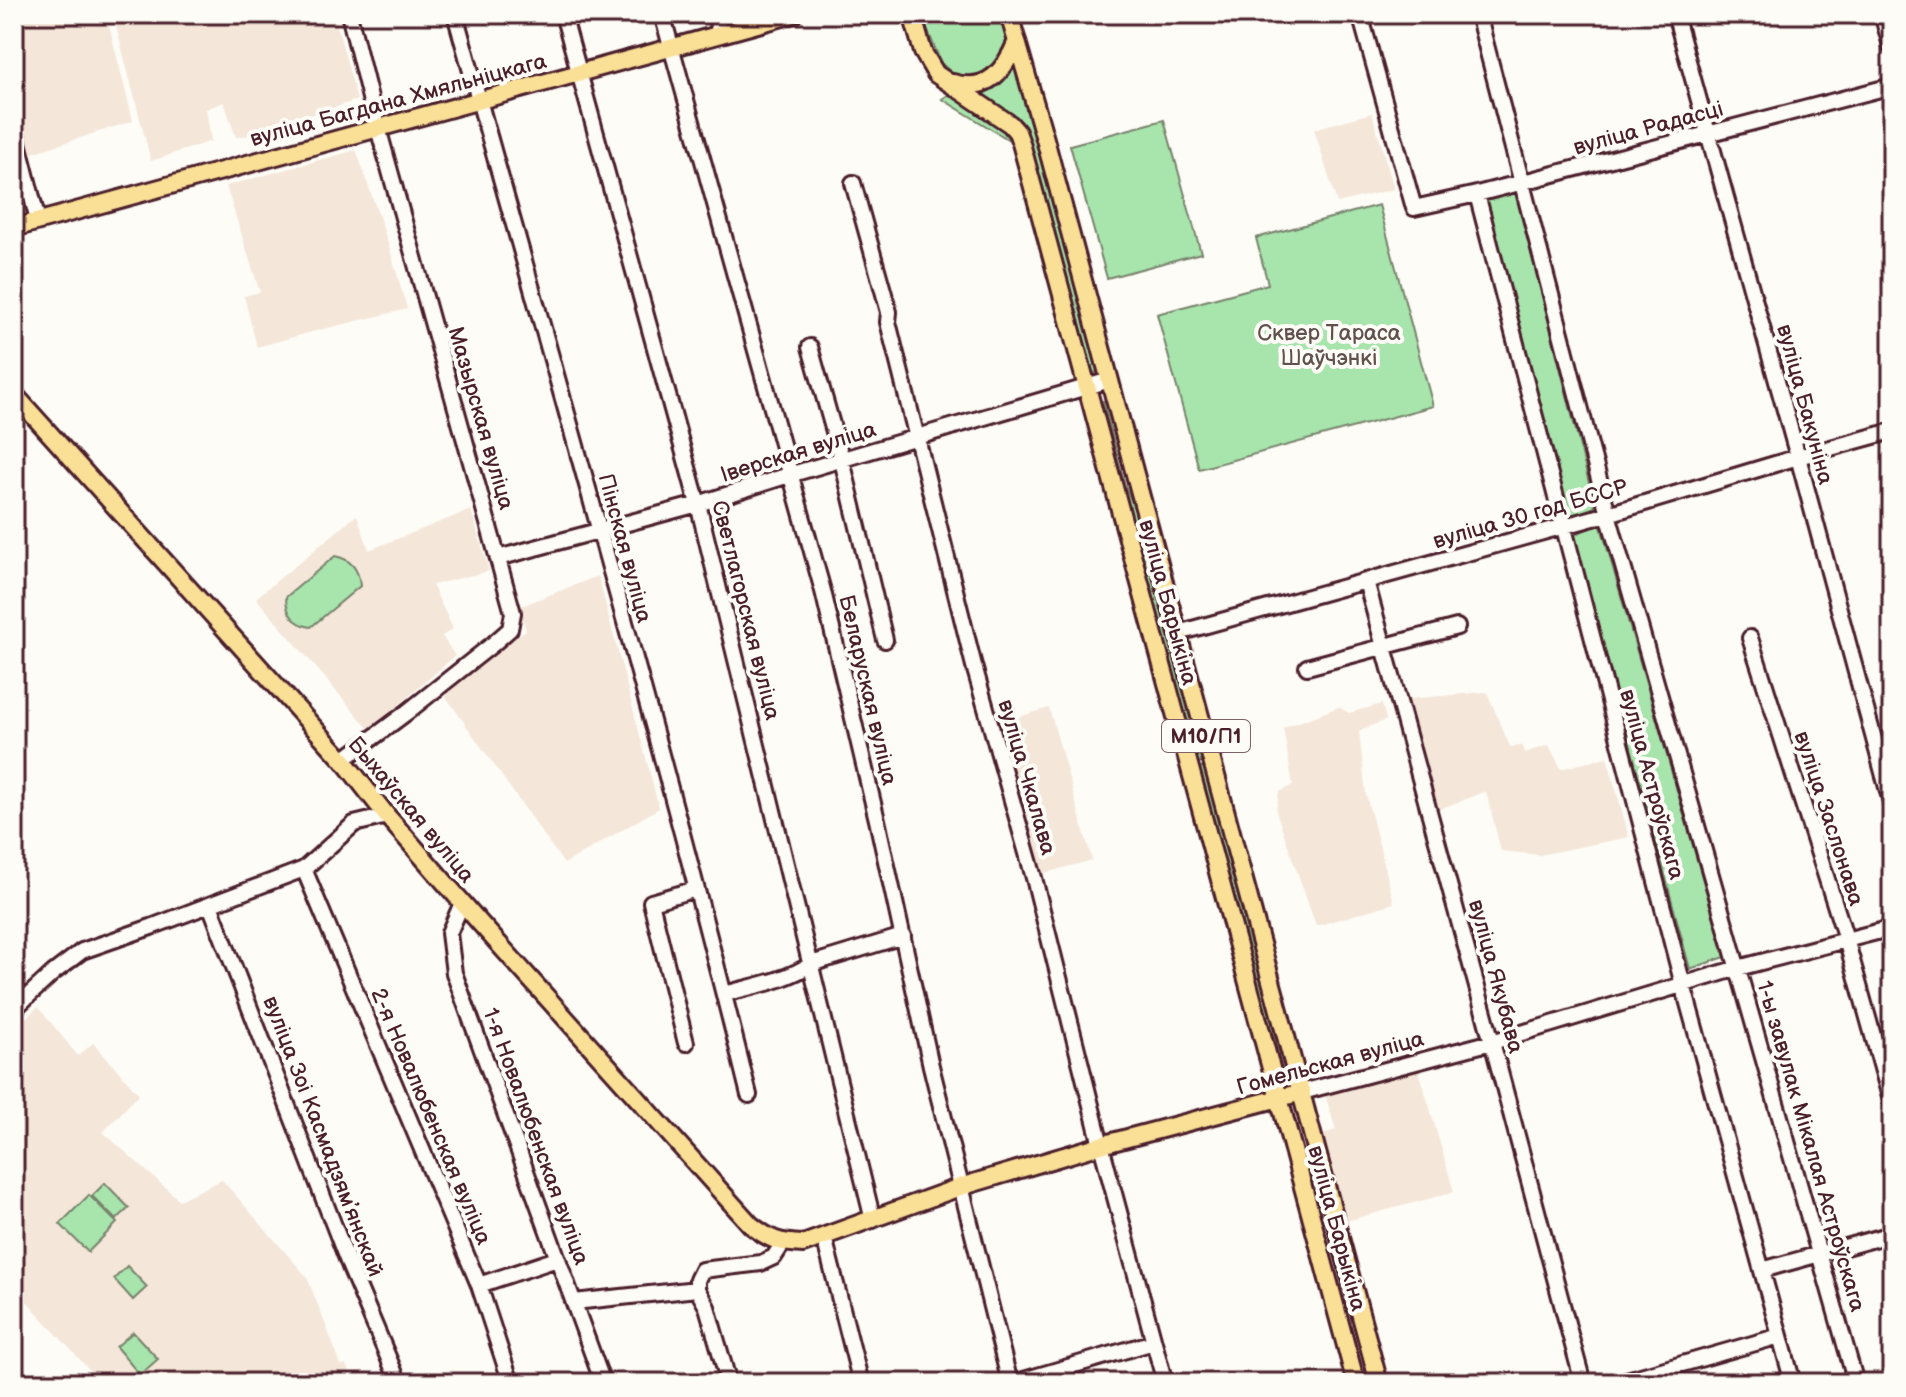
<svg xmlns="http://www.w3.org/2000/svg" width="1906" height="1397" viewBox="0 0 1906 1397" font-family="'Balsamiq Sans',sans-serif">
	<rect width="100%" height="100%" fill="#fdfcf7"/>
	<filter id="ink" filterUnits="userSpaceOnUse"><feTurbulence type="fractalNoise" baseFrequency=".0125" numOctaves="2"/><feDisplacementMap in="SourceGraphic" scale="16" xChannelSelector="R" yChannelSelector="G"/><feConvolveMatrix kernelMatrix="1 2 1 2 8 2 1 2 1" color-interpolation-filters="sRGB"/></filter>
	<g filter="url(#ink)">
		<path fill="#f4e6d8" d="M31 14H106L133 121 29 154 14 95V19Z
			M113 14H334L357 100 250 135 236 137 224 102 206 109 211 141 151 161Z
			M1372 113 1394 189 1337 203 1314 129Z
			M356 150 388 243 407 309 315 331 257 347 244 296 260 292 226 186Z
			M471 510 489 571 432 585 453 629 442 636 455 656 370 730 256 598 357 515 369 550Z
			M598 576 659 808 564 864 442 691 526 630 519 607Z
			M1487 692 1510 747 1522 746 1524 753 1549 745 1561 769 1607 757 1629 837 1539 855 1501 851 1486 791 1437 810 1408 699Z
			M1382 704 1386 720 1359 731 1366 795 1394 903 1316 926 1276 811 1279 792 1293 785 1283 728 1339 707 1349 713Z
			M1049 708 1092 860 1038 875 995 724Z
			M38 1007 78 1056 93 1043 139 1094 103 1132 179 1200 222 1180 307 1277 341 1365H346L355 1383H124L93 1374 14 1287V1029Z
			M1419 1071 1454 1192 1346 1221 1322 1135 1336 1130 1325 1094Z"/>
		<path fill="#a7e5ac" stroke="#78826c" stroke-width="2" d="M921 14H1001L1007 39 1006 52 988 73 964 78 951 72 941 63Z
			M1015 62 1098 370 1094 374 1092 372 1022 122 977 92 1001 82Z
			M948 95H952C976 109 999 118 1014 143L942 99Z
			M1164 120 1201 253 1107 278 1070 145Z
			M1515 188 1595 507 1566 518 1484 198Z
			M1379 205 1433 406 1199 469 1157 314 1268 284 1256 238Z
			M1103 401 1125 485 1139 521 1203 762 1197 763 1100 402Z
			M1600 523 1725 957 1690 969 1574 535Z
			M335 556C351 559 359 570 360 586L311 627C294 624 286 614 286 597Z
			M1204 766 1288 1079 1287 1080 1273 1034 1263 1006 1199 768Z
			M105 1183 129 1208 116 1220 92 1196Z
			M89 1195 117 1223 88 1252 60 1224Z
			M127 1266 147 1287 133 1300 114 1279Z
			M133 1332 158 1359 140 1375 116 1347Z"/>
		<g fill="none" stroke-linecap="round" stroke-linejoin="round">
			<defs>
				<path id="minor" d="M455 14C555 374 660 733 749 1095
					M563 14 698 504 873 1220
					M662 14 823 591 877 820 931 1066 1010 1383
					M715 14 720 34
					M1360 14 1414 208 1477 194 1892 86
					M1478 14 1608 514 1856 1383
					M1675 14 1798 457 1892 806
					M1882 14 1892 49
					M14 127 38 221
					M853 183 889 312 888 322 974 666 1034 878 1101 1145 1165 1383
					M1477 194 1683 985 1793 1383
					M810 347 842 460 885 640
					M498 558 698 504 789 475 1110 380
					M1366 581 1492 1042 1583 1383
					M1178 633 1608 514 1798 457 1892 431
					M1750 638 1846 939 1892 1104
					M1307 667 1457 627
					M343 760 406 713 493 644 510 629 513 613 373 110 349 14
					M304 869 479 1285 511 1383
					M462 903 449 933 454 973 603 1383
					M210 905 350 1267 399 1383
					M724 994C753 986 786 981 811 964L903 936
					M14 1009 53 973 82 951 151 927 304 869 354 824 387 816
					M686 1043 651 902 696 889
					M1302 1092 1492 1042 1738 968 1892 928
					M824 1237 861 1383
					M1762 1270 1892 1234
					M479 1285 557 1259
					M574 1302 697 1289
					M729 1383 707 1307 697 1289V1280L702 1270 761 1263 774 1257 783 1243
					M1013 1383 1154 1342
					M1616 1383 1780 1336"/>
				<path id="major" d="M912 14 923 52 936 74 1010 124 1017 132 1021 143 1356 1383
					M1009 14 1045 139 1379 1383
					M953 83C988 93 1005 70 1017 41
					M14 228 794 14
					M14 394 343 760 387 816 480 923 751 1225C770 1240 779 1243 803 1244L960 1187 1101 1145 1302 1092"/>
			</defs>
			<use href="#minor" stroke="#4a1f2b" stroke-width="20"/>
			<use href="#major" stroke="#4a1f2b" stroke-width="22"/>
			<use href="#minor" stroke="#fdfcf7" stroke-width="14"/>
			<use href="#major" stroke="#fadf96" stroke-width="16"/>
		</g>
	</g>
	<g text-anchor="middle" stroke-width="8" stroke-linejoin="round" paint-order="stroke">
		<rect fill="#fdfcf7" stroke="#806168" stroke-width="2" x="1162" y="720" width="88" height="32" rx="6"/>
		<g font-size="20" font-weight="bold" fill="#4a1f2b">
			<text x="1206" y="743">М10/П1</text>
		</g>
		<g font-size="22" fill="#4a1f2b" stroke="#fdfcf7">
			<text transform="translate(398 99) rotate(-15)" y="8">вуліца Багдана Хмяльніцкага</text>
			<text transform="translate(1648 127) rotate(-15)" y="8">вуліца Радасці</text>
			<text transform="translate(1806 404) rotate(75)" y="8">вуліца Бакуніна</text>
			<text transform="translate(482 418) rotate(74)" y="8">Мазырская вуліца</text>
			<text transform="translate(798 451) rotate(-17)" y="8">Іверская вуліца</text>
			<text transform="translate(1530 513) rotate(-16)" y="8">вуліца 30 год БССР</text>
			<text transform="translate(626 548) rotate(75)" y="8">Пінская вуліца</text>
			<text transform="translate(1169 602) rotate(75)" y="8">вуліца Барыкіна</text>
			<text transform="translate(747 610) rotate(76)" y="8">Светлагорская вуліца</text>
			<text transform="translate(869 690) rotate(77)" y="8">Беларуская вуліца</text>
			<text transform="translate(1028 777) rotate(74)" y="8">вуліца Чкалава</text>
			<text transform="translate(1653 784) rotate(75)" y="8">вуліца Астроўскага</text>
			<text transform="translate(412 809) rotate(50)" y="8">Быхаўская вуліца</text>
			<text transform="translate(1830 818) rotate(72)" y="8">вуліца Заслонава</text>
			<text transform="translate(1497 976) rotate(75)" y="8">вуліца Якубава</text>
			<text transform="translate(1330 1062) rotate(-15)" y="8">Гомельская вуліца</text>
			<text transform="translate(432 1116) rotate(67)" y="8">2-я Новалюбенская вуліца</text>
			<text transform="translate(324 1136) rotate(69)" y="8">вуліца Зоі Касмадзямʼянскай</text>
			<text transform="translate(537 1136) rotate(70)" y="8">1-я Новалюбенская вуліца</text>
			<text transform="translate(1812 1146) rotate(74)" y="8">1-ы завулак Мікалая Астроўскага</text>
			<text transform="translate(1338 1228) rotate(75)" y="8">вуліца Барыкіна</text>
		</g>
		<g font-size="22" fill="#61504b" stroke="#fdfcf7">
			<text x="1329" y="340">Сквер Тараса<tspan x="1329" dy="25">Шаўчэнкі</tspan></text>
		</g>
	</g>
	<rect width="1906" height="1397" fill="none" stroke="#fdfcf7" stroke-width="48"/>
	<rect x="24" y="24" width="1858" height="1349" fill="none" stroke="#4a1f2b" stroke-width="3" filter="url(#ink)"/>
</svg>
